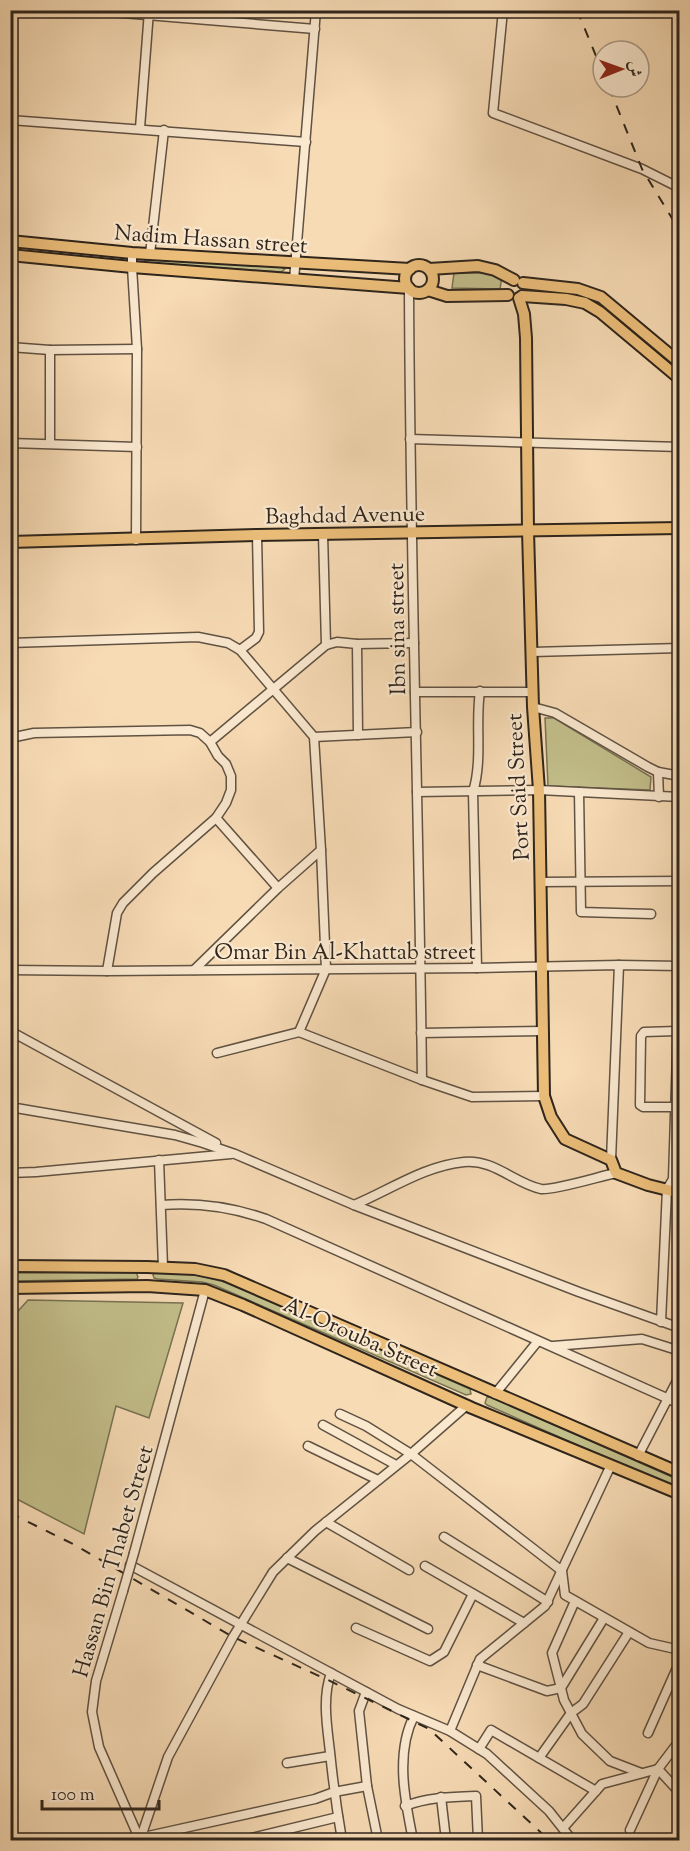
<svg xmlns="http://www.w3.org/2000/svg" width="690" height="1851" font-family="'Sorts Mill Goudy',Amiri,serif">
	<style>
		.green { fill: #c2be8a; stroke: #787253; stroke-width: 1.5 }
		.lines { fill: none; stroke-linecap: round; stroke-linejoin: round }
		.minor-casing { stroke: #605242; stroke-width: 11 }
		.major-casing { stroke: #2e251c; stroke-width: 14 }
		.minor { stroke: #fae8cf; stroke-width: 8 }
		.major { stroke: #ecbe7a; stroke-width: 10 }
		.rail { stroke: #2e251c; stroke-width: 2; stroke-dasharray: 10 10; stroke-linecap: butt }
		.minor-bridge-casing { stroke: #605242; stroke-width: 11; stroke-linecap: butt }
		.minor-bridge { stroke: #fae8cf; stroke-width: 8 }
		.labels { text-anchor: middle; stroke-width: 4.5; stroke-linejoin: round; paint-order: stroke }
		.street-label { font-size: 22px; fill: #2e251c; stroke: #fae8cf }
	</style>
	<rect width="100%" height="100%" fill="#f7dbb5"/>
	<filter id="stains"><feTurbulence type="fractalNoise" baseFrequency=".00333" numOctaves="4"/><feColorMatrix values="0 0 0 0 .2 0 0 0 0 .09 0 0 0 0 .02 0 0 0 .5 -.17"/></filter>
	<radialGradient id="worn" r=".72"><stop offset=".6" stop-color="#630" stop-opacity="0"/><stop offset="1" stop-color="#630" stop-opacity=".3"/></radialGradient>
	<!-- green -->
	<g class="green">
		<path d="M147 258 281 267 285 269 281 272 146 263 145 260Z"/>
		<path d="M454 273H490L502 276 500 289 452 288Z"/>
		<path d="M545 718H554L651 777 650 790 548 786Z"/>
		<path d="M136 1272 138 1277 137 1279 11 1281 10 1273Z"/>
		<path d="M156 1272 188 1273 229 1283 454 1382 470 1389 471 1394 466 1395 214 1285 202 1282 158 1279 154 1278 153 1275Z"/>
		<path d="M28 1300 183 1303 149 1418 116 1406 84 1534 11 1496V1319Z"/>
		<path d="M487 1397H491L679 1480V1490L487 1405 485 1403Z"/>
	</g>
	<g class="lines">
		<defs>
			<g id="minor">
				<path d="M86 10 315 29"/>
				<path d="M503 10 493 113 642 169 680 188"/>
				<path d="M10 120 306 142"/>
				<path d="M140 128 149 11"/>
				<path d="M132 253V267L137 349 136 540"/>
				<path d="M150 254 164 130"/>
				<path d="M294 280 316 10"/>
				<path d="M409 288C410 552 419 816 422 1080"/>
				<path d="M10 347 50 350 137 349"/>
				<path d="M50 350V443"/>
				<path d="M410 439 680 447"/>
				<path d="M10 443 137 447"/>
				<path d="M323 534 326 645"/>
				<path d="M10 643 198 637 228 643 240 650 314 737 321 850 326 969 299 1032 422 1080 472 1097 544 1096"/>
				<path d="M357 644 358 735"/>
				<path d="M240 650 256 638 259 632 257 535"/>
				<path d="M532 652 680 648"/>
				<path d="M415 692H533"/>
				<path d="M533 707 555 713 648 767 658 772 680 776"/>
				<path d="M314 737 417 732"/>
				<path d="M10 738 34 733 190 730 200 733 210 742 218 756 226 764 231 776V790L226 803 216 818 153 873 123 903 117 913 107 971"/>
				<path d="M210 742 326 645 337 642 357 644 414 643"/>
				<path d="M658 772 659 797"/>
				<path d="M417 792 539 790 680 797"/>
				<path d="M579 792 581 912 651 914"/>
				<path d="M216 818 278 888"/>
				<path d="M541 882 680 881"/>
				<path d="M477 968 473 792C483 759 475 724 480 691"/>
				<path d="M10 970 107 971 477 968 619 965 680 966"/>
				<path d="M194 970 278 888 321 850"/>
				<path d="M10 1031 216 1143"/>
				<path d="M421 1033 543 1031"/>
				<path d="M217 1053 299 1032"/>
				<path d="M10 1107 175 1135 203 1143 235 1154 354 1205 579 1292 680 1328"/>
				<path d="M674 1107H643L640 1105 641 1036 644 1032 677 1031"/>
				<path d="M159 1160 163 1267"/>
				<path d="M611 1160 619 965"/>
				<path d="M10 1173 36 1172 231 1154"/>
				<path d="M161 1205C198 1202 232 1207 266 1219L680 1404"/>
				<path d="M354 1205C390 1190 424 1166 464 1162 494 1159 514 1183 541 1189 552 1191 601 1176 616 1173"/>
				<path d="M661 1322 667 1189 673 1179 680 958"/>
				<path d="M553 1346 642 1339 680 1351"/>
				<path d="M495 1394 538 1341"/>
				<path d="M340 1414 366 1426 411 1454 562 1571 565 1595 649 1643 680 1650"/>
				<path d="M323 1425 396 1465"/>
				<path d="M308 1446 378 1480"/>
				<path d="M638 1456 680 1375"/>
				<path d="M326 1522 409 1570"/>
				<path d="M444 1537 548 1602"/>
				<path d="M134 1553 205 1290"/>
				<path d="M287 1558 428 1629"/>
				<path d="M130 1565 398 1709 450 1731 487 1754 549 1811 572 1840"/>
				<path d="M425 1566 524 1623"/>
				<path d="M123 1591 96 1681 92 1712 99 1747 139 1838"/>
				<path d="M575 1601 552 1653 564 1700 582 1734 610 1761 641 1773"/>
				<path d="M356 1628 430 1661 444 1652 473 1594"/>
				<path d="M477 1665 547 1691 561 1688 604 1618"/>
				<path d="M331 1673C322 1698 327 1726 330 1752 333 1782 337 1811 342 1840"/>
				<path d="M366 1692 359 1711 367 1786 378 1840"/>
				<path d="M450 1731 480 1659 545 1606 611 1465"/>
				<path d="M648 1733 680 1661"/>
				<path d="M479 1749 491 1730 596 1791"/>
				<path d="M539 1758 571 1713 583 1704 629 1632"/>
				<path d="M287 1763 330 1756"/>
				<path d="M441 1797 446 1840"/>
				<path d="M405 1806C429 1797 451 1797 476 1796L478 1840"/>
				<path d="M563 1828 602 1784 658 1769 680 1740"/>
				<path d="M630 1830 658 1769 680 1793"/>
				<path d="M139 1838 315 1799 334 1792 367 1786"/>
				<path d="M140 1840 168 1757 233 1637 273 1572 315 1531 411 1454 467 1405"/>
				<path d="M243 1840 338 1817"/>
				<path d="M413 1840C405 1801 395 1753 414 1716"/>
			</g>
			<g id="major">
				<path d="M10 241 132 253 410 269"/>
				<path d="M10 255 132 267 409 288"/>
				<circle cx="419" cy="279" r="14"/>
				<path d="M429 269 478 266 495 270 514 280"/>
				<path d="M523 283 578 289 601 297 680 363"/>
				<path d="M428 290 447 296 508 295"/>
				<path d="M522 296 566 299 585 303 600 312 680 379"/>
				<path d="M519 298 524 314 526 338 528 531 533 707 539 790 544 1096 551 1117 565 1139 611 1160 616 1173 648 1185 680 1193"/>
				<path d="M10 542 257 535 680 528"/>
				<path d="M10 1266 147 1267 195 1269 224 1275 680 1473"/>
				<path d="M10 1288 147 1286 205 1290 243 1305 472 1408 680 1494"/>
			</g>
		</defs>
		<!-- minor casing -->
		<use href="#minor" class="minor-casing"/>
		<!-- major casing -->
		<use href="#major" class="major-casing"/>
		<!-- minor -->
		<use href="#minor" class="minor"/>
		<!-- major -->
		<use href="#major" class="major"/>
		<!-- rail -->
		<g class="rail">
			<path d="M577 10 603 73"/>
			<path d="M609 87 642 169 673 220 680 225"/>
			<path d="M10 1513 75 1545 233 1637 328 1680 429 1729 549 1840"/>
		</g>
		<defs>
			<path id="minor-bridge" d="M123 1591 134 1553"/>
		</defs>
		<!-- minor-bridge casing -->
		<use href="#minor-bridge" class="minor-bridge-casing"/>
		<!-- minor-bridge -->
		<use href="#minor-bridge" class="minor-bridge"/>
	</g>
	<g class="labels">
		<!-- street labels -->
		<g class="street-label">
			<text transform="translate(211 238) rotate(4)" y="8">Nadim Hassan street</text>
			<text transform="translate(345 514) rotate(-1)" y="8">Baghdad Avenue</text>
			<text transform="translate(396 629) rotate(-91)" y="8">Ibn sina street</text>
			<text transform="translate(517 787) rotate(-93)" y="8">Port Said Street</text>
			<text x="345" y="959">Omar Bin Al-Khattab street</text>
			<text transform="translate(361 1336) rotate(24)" y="8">Al-Orouba Street</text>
			<text transform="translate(112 1561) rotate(-74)" y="8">Hassan Bin Thabet Street</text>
		</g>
	</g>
	<!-- margin -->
	<rect width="690" height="1851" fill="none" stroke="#f7dbb5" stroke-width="36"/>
	<rect x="12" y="12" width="666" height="1827" fill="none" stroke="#2e251c" stroke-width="3"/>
	<rect x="18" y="18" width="654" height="1815" fill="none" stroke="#2e251c" stroke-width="1.5"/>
	<!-- north arrow -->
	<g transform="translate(621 69) rotate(89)"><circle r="28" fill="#fae8cf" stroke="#a89a87" stroke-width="1.5"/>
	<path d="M0-4.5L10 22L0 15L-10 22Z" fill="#8f2418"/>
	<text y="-9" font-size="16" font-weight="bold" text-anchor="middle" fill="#2e251c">ش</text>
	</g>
	<!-- scale -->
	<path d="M42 1800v9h117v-9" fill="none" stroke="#2e251c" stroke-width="3"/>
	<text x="51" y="1800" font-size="18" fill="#2e251c" stroke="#fae8cf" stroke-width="4.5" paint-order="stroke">100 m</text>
	<rect width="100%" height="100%" filter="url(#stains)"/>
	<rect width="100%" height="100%" fill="url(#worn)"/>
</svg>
